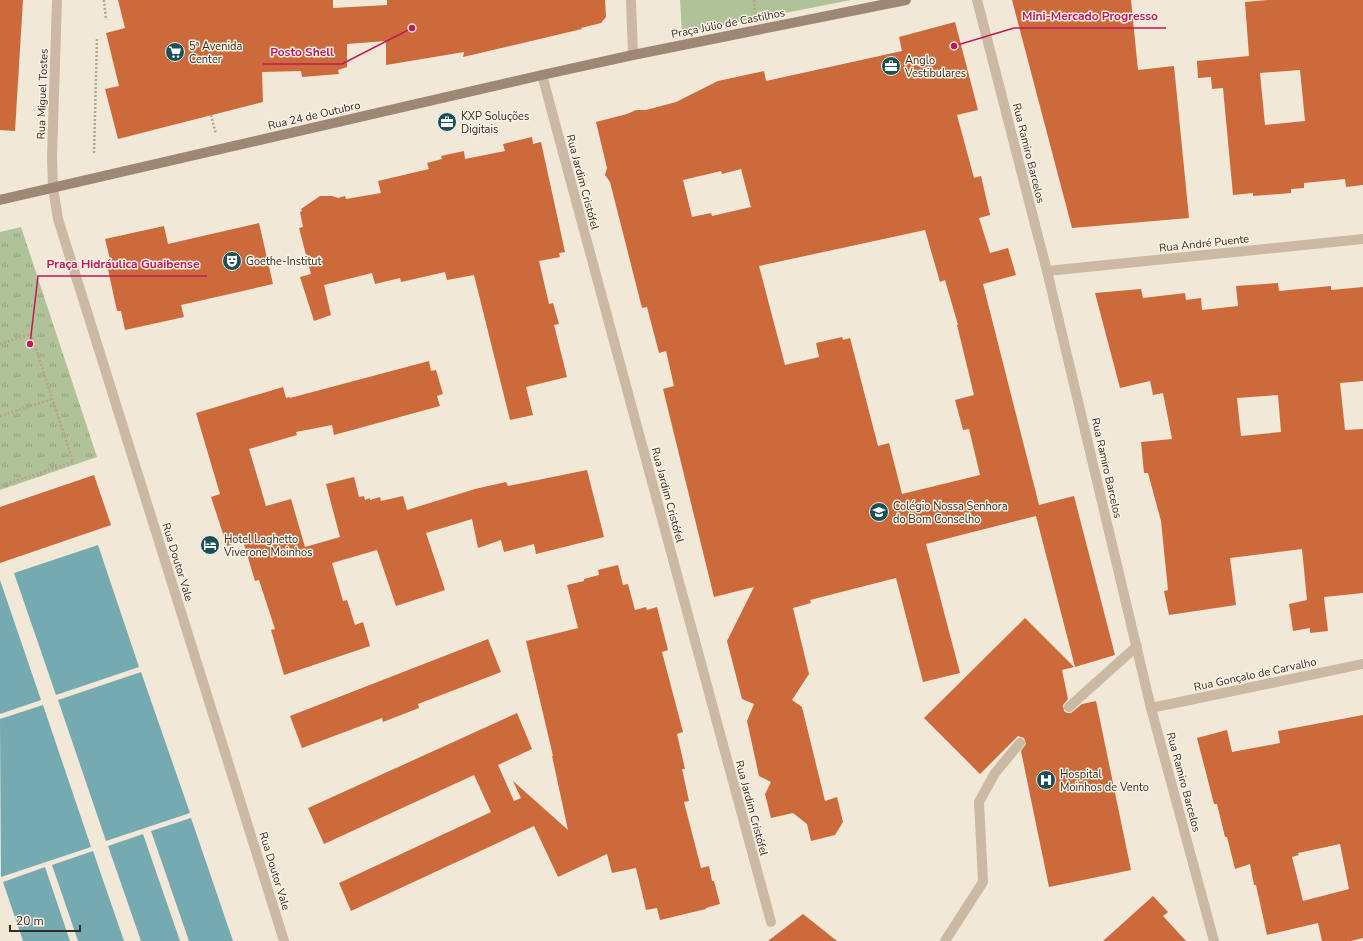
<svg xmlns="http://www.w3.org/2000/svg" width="1363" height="941" font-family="'Nunito Sans',sans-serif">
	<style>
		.grass { fill: url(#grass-tufts) }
		.park { fill: #b0c297 }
		.water { fill: #76aab1 }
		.building { fill: #cc6a3c; fill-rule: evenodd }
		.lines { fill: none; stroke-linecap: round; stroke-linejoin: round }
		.path { stroke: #b7a38e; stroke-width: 2.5; stroke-dasharray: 2 2; stroke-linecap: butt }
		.service { stroke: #cbb9a3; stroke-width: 10 }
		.minor { stroke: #cbb9a3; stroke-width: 10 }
		.tertiary { stroke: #cbb9a3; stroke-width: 10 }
		.secondary { stroke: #9e8775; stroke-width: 10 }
		.labels { text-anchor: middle; stroke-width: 3; stroke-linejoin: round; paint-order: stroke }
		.street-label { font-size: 11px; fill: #362c26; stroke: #faf2e4 }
		.poi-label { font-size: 11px; fill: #362c26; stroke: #faf2e4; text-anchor: start }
		.leader { fill: none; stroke: #c2185b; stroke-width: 1.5 }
		.callout-dot { fill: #c2185b; stroke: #faf2e4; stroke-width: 1.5 }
		.callout-label { font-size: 12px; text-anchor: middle; font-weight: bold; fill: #c2185b; stroke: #faf2e4; stroke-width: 3; stroke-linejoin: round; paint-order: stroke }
	</style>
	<defs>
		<pattern id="grass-tufts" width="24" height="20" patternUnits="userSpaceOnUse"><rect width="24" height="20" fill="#b0c297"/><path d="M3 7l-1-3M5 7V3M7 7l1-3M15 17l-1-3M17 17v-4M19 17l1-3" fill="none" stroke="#909e7b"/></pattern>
	</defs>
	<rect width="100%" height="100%" fill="#f2e8d8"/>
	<!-- grass -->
	<path class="grass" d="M21 227 97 457 0 490V232Z"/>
	<!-- park -->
	<path class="park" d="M680 0H851L682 33Z"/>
	<!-- water -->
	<g class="water">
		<path d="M98 545 139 667 56 695 14 573Z"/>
		<path d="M0 580 41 700 0 714Z"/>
		<path d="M141 672 190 813 106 841 58 700Z"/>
		<path d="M43 705 91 847 1 877 0 719Z"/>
		<path d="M191 818 233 941H189L151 831Z"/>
		<path d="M143 834 180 941H141L108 846Z"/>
		<path d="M93 851 124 941H78L52 865Z"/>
		<path d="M45 867 70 941H23L3 882Z"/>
	</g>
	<!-- building -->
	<g class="building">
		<path d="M0 0H23L15 131 0 130Z"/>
		<path d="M118 0H333V8L387 5V0H605L606 17 601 23 581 28 582 29 463 57 464 52 386 65V41L347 44V67L338 70 339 74 302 77 301 71 262 72 263 102 118 139 105 89 119 86 106 33 125 28Z"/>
		<path d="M1012 0H1131L1138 70 1174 66 1189 218 1072 228Z"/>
		<path d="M1268 0H1363V185L1346 187 1345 179 1304 183V188L1291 189V193L1253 196V193L1233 195 1223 88 1212 89 1211 77 1198 78 1197 61 1249 56 1245 2ZM1300 70 1305 121 1265 125 1260 73Z"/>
		<path d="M955 22 978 110 957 115 974 178 981 176 990 215 979 218 990 253 1008 248 1016 275 983 284 1039 505 1074 496 1115 655 1075 667 1036 516 926 544 960 673 923 682 896 578 810 600 811 603 793 608 809 674 792 700 802 707 825 801 837 797 843 822 835 835 811 841 807 824 793 813 771 818 765 794 771 782 759 776 747 721 754 704 742 699 727 641 754 587 714 597 663 389 674 386 666 351 659 353 647 307 642 308 610 182 605 175 607 168 596 122 627 114 636 110H646L676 102 718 81 764 71 766 81 902 51 899 37ZM741 169 751 207 712 216 711 213 692 217 683 180 721 171 722 174ZM925 230 940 282 945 280 958 325H957L974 395 955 400 963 430 969 429 980 475 902 494 889 443 878 446 850 338 843 340 842 337 816 343 819 357 785 365 759 266Z"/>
		<path d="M532 137 533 144 541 142 565 252 559 253 560 257 539 261 549 304 553 303 559 324 554 325 567 377 526 387 533 415 510 420 474 275 447 280 445 272 401 282 400 278 375 284 372 273 324 285 331 315 314 321 300 277 311 274 299 228 303 227 300 212 302 211 301 209 320 196H332L338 198 345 196 346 199 381 193 378 181 429 169 427 163 442 159 441 156 464 151 465 159 505 151 503 144Z"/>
		<path d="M259 223 273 284 181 305 184 317 125 330 121 311H117L106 260 110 259 105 239 164 226 168 244Z"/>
		<path d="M1278 283 1279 291 1331 286V290L1363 287V381L1340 383 1345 430 1363 429V593L1324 597 1328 631 1310 633V628L1293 631 1289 604 1307 600 1302 549 1230 558 1236 605 1169 615 1164 591 1168 590 1161 521 1148 473H1144L1141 442 1172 439 1163 393 1153 395 1150 381 1120 388 1095 293 1141 289 1143 298 1185 293 1186 300 1201 298 1202 310 1238 306 1236 286ZM1278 395 1281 432 1241 436 1237 398Z"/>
		<path d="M429 361 431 371 436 370 443 394 437 396 440 406 334 435 332 425 296 432 297 435 249 449 266 506 291 499 305 547 340 537 326 484 354 477 359 497 364 496 365 500 370 498V500L380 497 381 501 403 496 407 510 475 489 506 482 508 486 587 470 604 537 536 554 534 544 504 552 501 540 478 548 472 519 426 533 445 590 396 606 377 550 332 563 343 601 347 600 355 625 363 622 370 646 284 675 271 630 275 629 259 580 255 581 243 541 227 546 211 497 220 494 196 413 283 387 286 398 290 397V398Z"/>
		<path d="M94 475 111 525 0 563V507Z"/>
		<path d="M618 565 623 585 628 584 635 610 646 607 647 610 657 607 668 650 662 652 683 732 677 734 685 769H682L689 801 684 802 701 868 709 866 712 881H714L720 904 706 908V909L660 920 657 908 646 910 636 868 612 873 607 854 558 877 534 826 351 911 339 883 491 812 474 775 324 844 308 808 517 713 532 749 498 765 514 801 521 798 513 781 568 830 552 756H553L526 641 578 628 567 585 584 581V579L599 575 598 570Z"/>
		<path d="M1025 618 1074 667 1062 670 1068 699 1063 705 1064 711 1067 713H1071L1082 704 1096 701 1131 870 1049 887 1021 751 1026 744 1024 738 1018 736 980 774 924 718Z"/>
		<path d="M488 639 501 672 418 704 419 708 383 722 382 718 302 748 290 716Z"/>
		<path d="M1363 715V938L1351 941H1322L1318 923 1267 935 1256 885H1254L1250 864 1235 869 1227 837H1225L1217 804H1214L1197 738 1227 730 1232 752 1280 743 1278 731ZM1340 844 1349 889 1303 901 1292 857 1299 855 1298 853Z"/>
		<path d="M1153 896 1168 912 1163 916 1186 941H1103Z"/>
		<path d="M803 914 837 941H768Z"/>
	</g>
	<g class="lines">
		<!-- path -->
		<g class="path">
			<path d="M104 0 106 20"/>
			<path d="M754 0 755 14"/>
			<path d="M211 115 216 134"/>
			<path d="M94 153 97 39"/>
			<path d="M0 344 31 334 73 462 0 486"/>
			<path d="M0 416 52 399"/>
		</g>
		<!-- service -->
		<g class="service">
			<path d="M1069 707 1137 646"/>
			<path d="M945 941 983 882 979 802 995 773 1020 743"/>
		</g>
		<!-- minor -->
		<g class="minor">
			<path d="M631 0 633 55"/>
			<path d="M542 75 771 922"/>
			<path d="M1047 271 1363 239"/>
			<path d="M1151 708 1363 664"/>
		</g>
		<!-- tertiary -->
		<g class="tertiary">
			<path d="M57 0 52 157 53 188 58 219 284 941"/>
			<path d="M977 0 1047 271 1151 708 1214 941"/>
		</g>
		<!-- secondary -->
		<path class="secondary" d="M0 200 542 75 633 55 906 0"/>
	</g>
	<!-- icons -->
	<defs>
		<symbol id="supermarket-disc" viewBox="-11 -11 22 22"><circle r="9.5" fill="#195059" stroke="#faf2e4"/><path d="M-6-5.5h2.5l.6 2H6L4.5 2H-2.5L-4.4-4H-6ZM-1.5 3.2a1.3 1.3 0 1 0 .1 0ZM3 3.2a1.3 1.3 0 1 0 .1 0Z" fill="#fff"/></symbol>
		<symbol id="office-disc" viewBox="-11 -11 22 22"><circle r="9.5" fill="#195059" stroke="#faf2e4"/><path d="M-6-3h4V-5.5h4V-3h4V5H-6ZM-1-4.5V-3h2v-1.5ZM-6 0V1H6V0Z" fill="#fff"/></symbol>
		<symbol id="theatre-disc" viewBox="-11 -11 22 22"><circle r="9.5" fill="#195059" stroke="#faf2e4"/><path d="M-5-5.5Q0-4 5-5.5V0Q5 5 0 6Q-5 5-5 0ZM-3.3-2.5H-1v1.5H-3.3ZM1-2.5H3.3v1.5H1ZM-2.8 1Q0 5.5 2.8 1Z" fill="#fff"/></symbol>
		<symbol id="school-disc" viewBox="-11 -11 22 22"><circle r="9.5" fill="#195059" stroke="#faf2e4"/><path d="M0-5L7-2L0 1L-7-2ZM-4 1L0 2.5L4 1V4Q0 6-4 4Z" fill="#fff"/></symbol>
		<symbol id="hotel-disc" viewBox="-11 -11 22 22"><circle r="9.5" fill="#195059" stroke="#faf2e4"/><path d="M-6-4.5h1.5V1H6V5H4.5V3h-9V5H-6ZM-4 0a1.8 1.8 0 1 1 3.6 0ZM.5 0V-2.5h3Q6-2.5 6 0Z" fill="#fff"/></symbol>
		<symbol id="hospital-disc" viewBox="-11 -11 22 22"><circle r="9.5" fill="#195059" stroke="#faf2e4"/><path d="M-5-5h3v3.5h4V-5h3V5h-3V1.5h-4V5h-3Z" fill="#fff"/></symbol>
	</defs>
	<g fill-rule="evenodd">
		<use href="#supermarket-disc" x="164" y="41" width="22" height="22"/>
		<use href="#office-disc" x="880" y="55" width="22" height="22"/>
		<use href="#office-disc" x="436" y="111" width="22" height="22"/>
		<use href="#theatre-disc" x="221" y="250" width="22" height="22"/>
		<use href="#school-disc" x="868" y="501" width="22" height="22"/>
		<use href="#hotel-disc" x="199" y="534" width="22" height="22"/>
		<use href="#hospital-disc" x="1035" y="769" width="22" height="22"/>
	</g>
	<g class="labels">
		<!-- street labels -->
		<g class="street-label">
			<text transform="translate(728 23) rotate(-11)" y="4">Praça Júlio de Castilhos</text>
			<text transform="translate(42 94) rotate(-88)" y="4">Rua Miguel Tostes</text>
			<text transform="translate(314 115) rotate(-13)" y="4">Rua 24 de Outubro</text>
			<text transform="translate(1029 153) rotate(76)" y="4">Rua Ramiro Barcelos</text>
			<text transform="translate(583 182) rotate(75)" y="4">Rua Jardim Cristófel</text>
			<text transform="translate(1204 243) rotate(-6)" y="4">Rua André Puente</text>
			<text transform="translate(1107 468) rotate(77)" y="4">Rua Ramiro Barcelos</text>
			<text transform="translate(668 495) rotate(75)" y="4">Rua Jardim Cristófel</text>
			<text transform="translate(178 562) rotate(73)" y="4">Rua Doutor Vale</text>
			<text transform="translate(1255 674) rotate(-12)" y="4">Rua Gonçalo de Carvalho</text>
			<text transform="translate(1184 782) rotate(75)" y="4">Rua Ramiro Barcelos</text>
			<text transform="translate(752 808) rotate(75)" y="4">Rua Jardim Cristófel</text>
			<text transform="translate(275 871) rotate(73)" y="4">Rua Doutor Vale</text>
		</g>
		<!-- poi labels -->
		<g class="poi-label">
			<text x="189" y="50">5ª Avenida<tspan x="189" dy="13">Center</tspan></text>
			<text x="905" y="64">Anglo<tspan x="905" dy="13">Vestibulares</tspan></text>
			<text x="461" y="120">KXP Soluções<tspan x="461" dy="13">Digitais</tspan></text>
			<text x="246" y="265">Goethe-Institut</text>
			<text x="893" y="510">Colégio Nossa Senhora<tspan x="893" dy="13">do Bom Conselho</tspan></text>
			<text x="224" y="543">Hotel Laghetto<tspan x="224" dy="13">Viverone Moinhos</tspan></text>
			<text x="1060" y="778">Hospital<tspan x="1060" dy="13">Moinhos de Vento</tspan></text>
		</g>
	</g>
	<!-- callouts -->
	<path class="leader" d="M954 46L1014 28H1166M412 28L342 64H263M30 344L38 276H207"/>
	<g class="callout-dot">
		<circle cx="954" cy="46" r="4"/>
		<circle cx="412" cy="28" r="4"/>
		<circle cx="30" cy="344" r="4"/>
	</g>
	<g class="callout-label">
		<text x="1090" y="20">Mini-Mercado Progresso</text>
		<text x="302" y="56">Posto Shell</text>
		<text x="123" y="268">Praça Hidráulica Guaibense</text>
	</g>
	<!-- scale -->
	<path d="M10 925v6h70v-6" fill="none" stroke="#362c26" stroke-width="2"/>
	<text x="16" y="925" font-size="12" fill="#362c26" stroke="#faf2e4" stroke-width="3" paint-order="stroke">20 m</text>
</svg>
